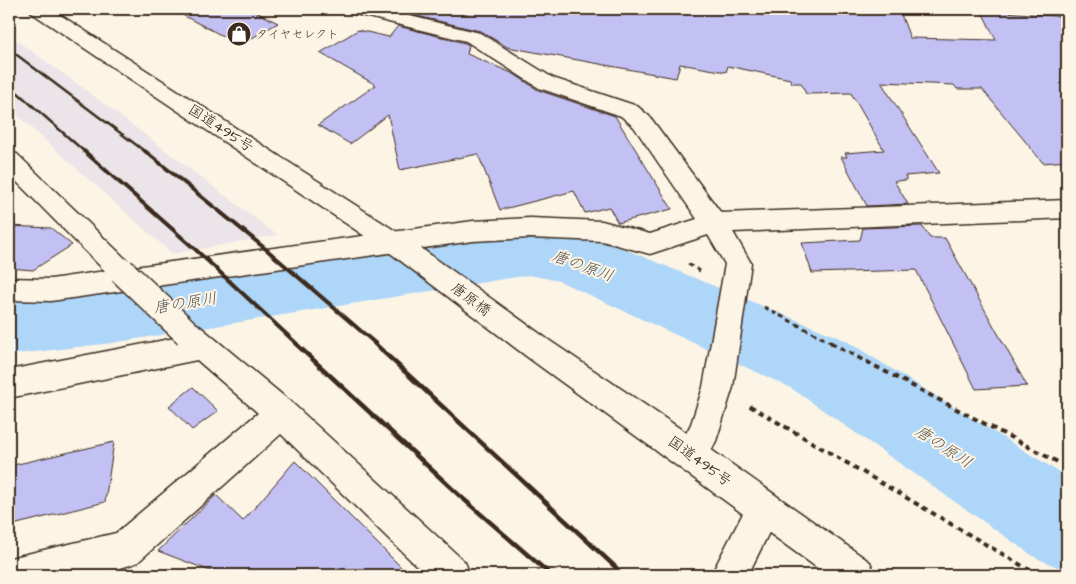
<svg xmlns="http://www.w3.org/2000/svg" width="1076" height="584" font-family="'Architects Daughter','Klee One',sans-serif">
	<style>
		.built { fill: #ebe5e9 }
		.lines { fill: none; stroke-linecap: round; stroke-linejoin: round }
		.river { fill: #aed6f8; fill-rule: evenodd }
		.building { fill: #c3c0f3; stroke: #3b2a1e }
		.street-casing { stroke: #3b2a1e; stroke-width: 3 }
		.highway-casing { stroke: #3b2a1e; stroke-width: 3 }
		.path-far1 { stroke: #3b2a1e; stroke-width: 3; stroke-dasharray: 5 4; stroke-linecap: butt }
		.path { stroke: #3b2a1e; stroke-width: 4; stroke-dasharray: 5.5 4.5; stroke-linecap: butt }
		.street { fill: #fcf5e5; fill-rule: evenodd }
		.highway { fill: #fcf5e5; fill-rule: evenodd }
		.rail-far2 { stroke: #3b2a1e; stroke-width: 2.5 }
		.rail-far1 { stroke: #3b2a1e; stroke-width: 4 }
		.rail { stroke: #3b2a1e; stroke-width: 4.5 }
		.street-bridge-casing { stroke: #3b2a1e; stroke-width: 29; stroke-linecap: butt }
		.street-bridge { stroke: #fcf5e5; stroke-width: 26 }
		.labels { text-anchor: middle; stroke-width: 4; stroke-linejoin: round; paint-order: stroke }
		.far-poi-label { font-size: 12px; fill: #3b2a1e; stroke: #fcf5e5; text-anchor: start }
		.street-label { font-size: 15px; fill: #3b2a1e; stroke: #fcf5e5 }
		.water-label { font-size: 16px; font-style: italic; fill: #585554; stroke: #fcf5e5 }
	</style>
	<rect width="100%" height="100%" fill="#fcf5e5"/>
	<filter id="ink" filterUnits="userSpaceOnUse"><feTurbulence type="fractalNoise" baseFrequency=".02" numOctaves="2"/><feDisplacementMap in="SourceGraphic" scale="10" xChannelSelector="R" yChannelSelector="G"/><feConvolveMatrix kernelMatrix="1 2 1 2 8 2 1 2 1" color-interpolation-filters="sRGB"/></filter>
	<g filter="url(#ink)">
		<!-- built -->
		<path class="built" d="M9 35 82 87 277 235 172 254 9 108Z"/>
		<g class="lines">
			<!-- river -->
			<path class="river" d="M529 223 565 228 622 248 845 340 1067 477V571L1036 558 791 388 559 281 529 275 112 343 9 355V293L112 283Z"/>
		</g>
		<!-- building -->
		<g class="building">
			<path d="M171 9H250L278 23 240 45Z"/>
			<path d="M413 9H899L910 38 996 40 981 10 1067 17V161L1043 163 982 89H957L954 85 881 82 939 173 905 176 907 180 894 181 908 204 867 206 841 157H847L845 153 884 150 851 93 806 94 801 83H792L790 79 728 66 726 72 680 64 676 78 507 47 480 31 409 14Z"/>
			<path d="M398 26 465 43 469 45 467 54 514 74 538 90 615 116 672 209 618 223 609 207 585 213 574 191 500 210 478 154 400 170 388 115 350 144 318 125 376 85 320 53 358 30 389 37Z"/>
			<path d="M9 226 51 228 72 245 33 270 9 268Z"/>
			<path d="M922 226 930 238H945L1027 386 976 389 916 270 812 273 802 243 860 240 863 228Z"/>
			<path d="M193 387 218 411 192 430 169 406Z"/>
			<path d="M114 442 105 502 9 526V466Z"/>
			<path d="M295 461 409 575H221L158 551 216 495 243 521Z"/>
		</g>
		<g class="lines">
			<defs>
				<g id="street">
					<path d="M350 9H381L480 33 553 78 637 106 650 117 721 213 1067 200V218L733 232 751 263 733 387 716 441 703 466 691 471 679 466 675 455 691 424 703 387 725 264 708 235 650 254 602 241 530 238 473 241 51 301 9 300V278L51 279 105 271 9 174V152L17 154 134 267 473 221 530 218 602 221 650 234 697 219 634 127 621 116 539 88 466 41 352 13Z"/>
					<path d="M187 321 197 324 292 403 465 562 470 575H426L281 434 138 562C95 579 53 575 9 575V559L14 557 116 533 258 413 197 360 9 398V370L175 338 173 333 177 324Z"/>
					<path d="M764 491 776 496 781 508 748 575H711L752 496Z"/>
				</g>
				<path id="highway" d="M30 9H51L411 241 550 341 703 444 870 562 875 575H827L530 359 393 255 32 13Z"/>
			</defs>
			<!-- street casing -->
			<use href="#street" class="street-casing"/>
			<!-- highway casing -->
			<use href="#highway" class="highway-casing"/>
			<!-- path-far1 -->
			<g class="path-far1">
				<path d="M688 264 702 272"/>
				<path d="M764 307 834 344"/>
			</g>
			<!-- path -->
			<g class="path">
				<path d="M831 343 1067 467"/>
				<path d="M750 406 1038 575"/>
			</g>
			<!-- street -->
			<use href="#street" class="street"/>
			<!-- highway -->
			<use href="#highway" class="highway"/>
			<!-- rail-far2 -->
			<g class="rail-far2">
				<path d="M9 49 147 153"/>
				<path d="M9 85 86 153"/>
			</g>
			<!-- rail-far1 -->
			<g class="rail-far1">
				<path d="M84 151 196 250 297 344"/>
				<path d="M145 151 267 250 376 344"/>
			</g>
			<!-- rail -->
			<g class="rail">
				<path d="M295 343 460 496 551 575"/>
				<path d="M374 343 624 575"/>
			</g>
			<defs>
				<path id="street-bridge" d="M122 271 187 333"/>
			</defs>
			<!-- street-bridge casing -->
			<use href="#street-bridge" class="street-bridge-casing"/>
			<!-- street-bridge -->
			<use href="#street-bridge" class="street-bridge"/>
		</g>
	</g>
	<!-- icons -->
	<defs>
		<symbol id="shop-disc" viewBox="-11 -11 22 22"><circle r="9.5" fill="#3b2a1e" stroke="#fcf5e5"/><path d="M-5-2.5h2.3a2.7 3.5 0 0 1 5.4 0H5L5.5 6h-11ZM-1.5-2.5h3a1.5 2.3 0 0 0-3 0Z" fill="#fff"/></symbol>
	</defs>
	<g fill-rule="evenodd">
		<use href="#shop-disc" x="225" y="20" width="28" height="28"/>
	</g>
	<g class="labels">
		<!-- far-poi labels -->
		<g class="far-poi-label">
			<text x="256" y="38">タイヤセレクト</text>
		</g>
		<!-- street labels -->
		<g class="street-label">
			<text transform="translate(221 128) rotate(33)" y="5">国道495号</text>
			<text transform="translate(471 299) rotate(37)" y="5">唐原橋</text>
			<text transform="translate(700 461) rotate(36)" y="5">国道495号</text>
		</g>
		<!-- water labels -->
		<g class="water-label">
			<text transform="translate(583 265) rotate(20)" y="6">唐の原川</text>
			<text transform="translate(185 302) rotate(-9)" y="6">唐の原川</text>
			<text transform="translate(944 446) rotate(33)" y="6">唐の原川</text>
		</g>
	</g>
	<!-- margin -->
	<rect width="1076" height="584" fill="none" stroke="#fcf5e5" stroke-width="30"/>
	<rect x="15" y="15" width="1046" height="554" fill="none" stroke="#3b2a1e" stroke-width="2" filter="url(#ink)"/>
</svg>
